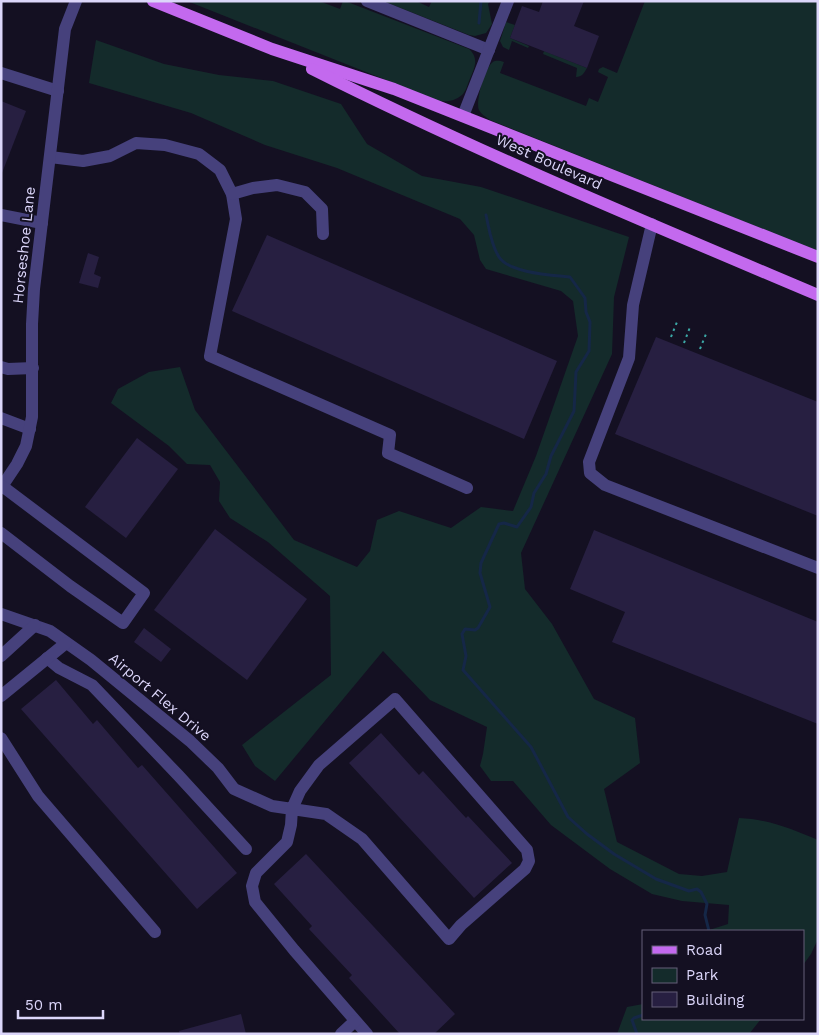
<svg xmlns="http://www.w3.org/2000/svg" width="819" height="1035" font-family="'Work Sans',sans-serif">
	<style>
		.green { fill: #142b2b }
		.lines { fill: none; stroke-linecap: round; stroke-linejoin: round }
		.stream { stroke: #152747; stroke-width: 3 }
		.building { fill: #271f41 }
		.path { stroke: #3ca9a7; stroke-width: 2; stroke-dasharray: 2.5 4; stroke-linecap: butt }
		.minor { stroke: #46417c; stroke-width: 12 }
		.major { stroke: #c369ee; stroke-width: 12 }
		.labels { text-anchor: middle; stroke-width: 4; stroke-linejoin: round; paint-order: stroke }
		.street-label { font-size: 15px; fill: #dcd6fa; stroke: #141022 }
	</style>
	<rect width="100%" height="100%" fill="#141022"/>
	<!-- green -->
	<g class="green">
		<path d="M187 1H319L340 9 343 1H345L469 49C480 59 474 69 469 81 467 86 466 91 462 95 455 101 447 102 439 101Z"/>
		<path d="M383 1H416L429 7 432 1H490L488 4 492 24 486 33 475 36 469 35Z"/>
		<path d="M645 1H818V251L490 120C486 117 481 114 479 110 475 102 485 67 493 62 496 60 500 61 504 62L500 73 586 106 589 98 598 102 608 77 598 72 599 69 603 67 617 73Z"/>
		<path d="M506 22 515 25 510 38 529 46 528 48 512 41 509 50 503 47 500 41Z"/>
		<path d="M96 40 164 64 219 75 273 81 341 104 367 144 422 176 481 187 629 237 614 297 612 354 521 553 525 589 552 624 594 699 635 718 640 763 604 789 617 842 679 874 702 876 727 872 739 818C767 819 792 829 818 840V939L811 954 803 965V931H706L728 924 729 905 682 901 652 894 610 869 551 825 513 781H491L480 766 483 754 487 727 430 700 383 651 275 781 255 766 242 745 331 675 330 596 268 542 230 518 219 501 220 482 210 465 187 464 169 446 111 403 118 389 149 372 180 367 195 410 294 540 357 567 370 551 377 520 399 511 451 528 481 507 513 511 536 456 578 336 573 301 561 291 486 269 480 260 474 235 460 219 337 168 265 145 191 113 89 83Z"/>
		<path d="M544 51 587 68C584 73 582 77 576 77L577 68 543 54Z"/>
		<path d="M643 1004V1019H761L749 1034H617L627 1007Z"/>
	</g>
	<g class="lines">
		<!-- stream -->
		<g class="stream">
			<path d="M479 23 481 1"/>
			<path d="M486 215C489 228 491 245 499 257 509 273 552 275 570 277L585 298 586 312 590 322 589 351 576 372 574 411 551 456 546 474 534 493 531 507 517 527 504 523 499 524 481 563 480 573 490 607 478 628 475 630 465 629 462 634 466 656 463 670 531 747 568 817 587 834 614 854 656 879 689 891 697 889 701 892 707 904 705 915 709 931"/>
			<path d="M637 1034 632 1020 634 1018 643 1015"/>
		</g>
	</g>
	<!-- building -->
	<g class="building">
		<path d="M543 1H584L574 26 599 36 587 68 510 38 522 6 539 12Z"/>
		<path d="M1 101 26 111 2 173H1Z"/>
		<path d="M267 235 557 361 524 439 232 311Z"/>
		<path d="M88 253 99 257 94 274 101 277 98 288 79 283Z"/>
		<path d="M656 337 818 402V516L615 434Z"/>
		<path d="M137 438 178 469 126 538 85 507Z"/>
		<path d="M215 529 307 599 247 680 154 610Z"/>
		<path d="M594 530 818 622V724L612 642 625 612 570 589Z"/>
		<path d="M144 628 171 649 161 662 134 642Z"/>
		<path d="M56 680 93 724 97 720 138 768 142 765 237 873 197 909 21 709Z"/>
		<path d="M381 733 419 775 423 771 466 818 468 816 512 863 474 898 349 763Z"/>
		<path d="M306 854 455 1014 434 1034H400L349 978 352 975 309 929 312 926 274 884Z"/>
		<path d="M241 1014 246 1034H180L179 1031Z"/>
	</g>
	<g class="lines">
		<!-- path -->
		<g class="path">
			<path d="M671 337 677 322"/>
			<path d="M684 343 690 327"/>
			<path d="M700 349 706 334"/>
		</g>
		<!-- minor -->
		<g class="minor">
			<path d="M367 1 489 50"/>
			<path d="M1 73 58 91"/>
			<path d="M463 116 508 1"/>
			<path d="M50 157 83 161 110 156 136 143 165 145 199 154 220 170 232 194 236 219 210 356 390 435 388 453 467 488"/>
			<path d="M232 194 253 188 277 185 305 192 322 209 323 234"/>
			<path d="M1 215 42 223"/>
			<path d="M652 224 633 305 629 358 589 462 590 473 605 485 818 568"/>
			<path d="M1 367 8 369 33 368"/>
			<path d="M1 418 30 429"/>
			<path d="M1 488 17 464 26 446 32 417V324L34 289 65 29 76 1"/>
			<path d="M1 533 70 586 123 623 144 593 2 486"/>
			<path d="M1 614 50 631 91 660 190 741 218 768 234 789 272 806 326 814 362 839 449 939 461 925 525 869 529 861 527 850 395 699 319 765 300 791 292 809 291 825 287 842 256 873 252 886 255 902 294 950 367 1034"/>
			<path d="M1 656 35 625"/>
			<path d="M47 658 59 668 92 685 178 775 246 849"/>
			<path d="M1 696 66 643"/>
			<path d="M1 738 38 796 155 932"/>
			<path d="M341 1034 355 1021"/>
		</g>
		<!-- major -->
		<g class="major">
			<path d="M153 1 272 49 394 89 818 257"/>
			<path d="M312 69C477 152 648 223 818 295"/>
		</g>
	</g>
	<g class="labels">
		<!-- street labels -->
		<g class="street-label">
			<text transform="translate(549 162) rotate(24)" y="5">West Boulevard</text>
			<text transform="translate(24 245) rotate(-84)" y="5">Horseshoe Lane</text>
			<text transform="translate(160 697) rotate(40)" y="5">Airport Flex Drive</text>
		</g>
	</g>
	<!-- border -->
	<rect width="819" height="1035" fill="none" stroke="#dcd6fa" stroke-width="5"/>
	<!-- legend -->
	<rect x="642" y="930" width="162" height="90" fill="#141022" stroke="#645f78"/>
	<rect x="652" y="946" width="25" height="8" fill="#c369ee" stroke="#645f78"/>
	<text x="686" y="955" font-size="15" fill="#dcd6fa">Road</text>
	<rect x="652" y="968" width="25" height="15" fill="#142b2b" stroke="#645f78"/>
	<text x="686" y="980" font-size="15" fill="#dcd6fa">Park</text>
	<rect x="652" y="992" width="25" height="15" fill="#271f41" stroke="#645f78"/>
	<text x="686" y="1005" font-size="15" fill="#dcd6fa">Building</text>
	<!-- scale -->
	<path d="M18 1010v8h85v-8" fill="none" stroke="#dcd6fa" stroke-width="2.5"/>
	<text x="25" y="1010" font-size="15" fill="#dcd6fa" stroke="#141022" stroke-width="4" paint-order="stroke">50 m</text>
</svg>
